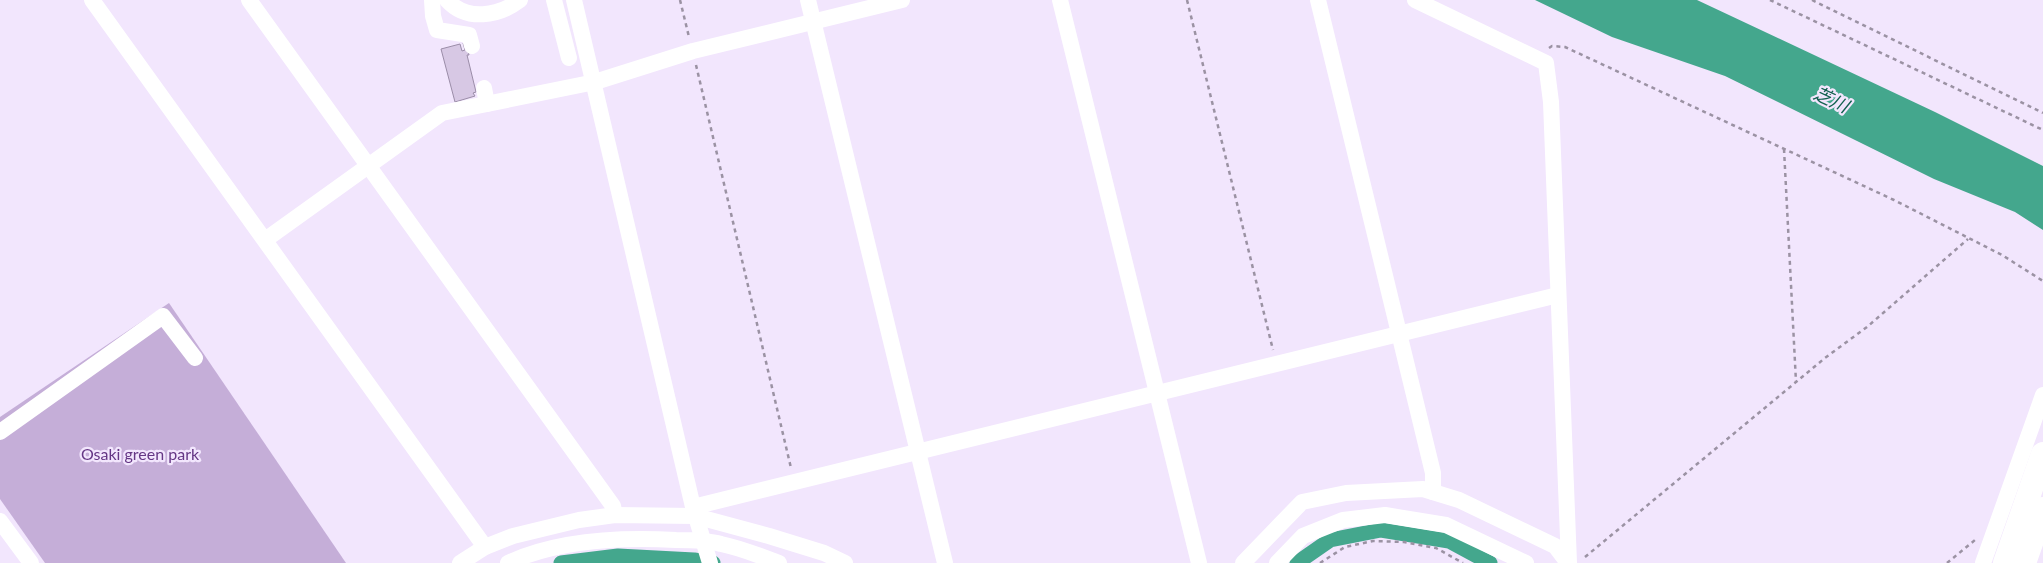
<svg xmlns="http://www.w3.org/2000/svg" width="2043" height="563" font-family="Lato,'Noto Sans JP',sans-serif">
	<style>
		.green { fill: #c5aed8 }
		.water { fill: #44a78d }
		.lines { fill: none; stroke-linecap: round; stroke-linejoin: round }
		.canal { stroke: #44a78d; stroke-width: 15 }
		.building { fill: #d7c8e4; stroke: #9b8da8 }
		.path { stroke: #9b92a3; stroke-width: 2.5; stroke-dasharray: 4 4; stroke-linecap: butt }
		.minor { stroke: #fff; stroke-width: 16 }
		.highway { stroke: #fff; stroke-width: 24 }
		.labels { text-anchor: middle; stroke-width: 4.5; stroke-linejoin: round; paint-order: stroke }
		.park-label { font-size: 16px; fill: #653785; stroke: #f2e6fd }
		.water-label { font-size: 18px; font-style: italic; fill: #12614f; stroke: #f2e6fd }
	</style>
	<rect width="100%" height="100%" fill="#f2e6fd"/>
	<!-- green -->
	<path class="green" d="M169 303 346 563H45L0 499V417Z"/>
	<!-- water -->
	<path class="water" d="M1535 0H1697L1935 112 2043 166V230L2015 212 1934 179 1725 76 1612 37Z"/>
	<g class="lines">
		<!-- canal -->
		<g class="canal">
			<path d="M561 563 618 556 694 560 713 563"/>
			<path d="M1297 563 1330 540 1381 530 1449 541 1490 563"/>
		</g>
	</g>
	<!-- building -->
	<path class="building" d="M466 42 469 55H467L476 92 473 93 475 96 455 102 441 49 460 44 462 51 465 50 463 43Z"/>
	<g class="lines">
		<!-- path -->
		<g class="path">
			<path d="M680 0 689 37"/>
			<path d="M1187 0 1273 350"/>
			<path d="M1770 0 2043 130"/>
			<path d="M1812 0 2043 113"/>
			<path d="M1549 48 1552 46 1565 47 1894 200 2002 255 2043 281"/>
			<path d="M696 65 791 468"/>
			<path d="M1784 149 1796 382"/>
			<path d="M1585 557 1825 358 1867 327 1968 239"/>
			<path d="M1320 563 1345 547 1373 541 1404 542 1436 548 1463 563"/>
			<path d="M1947 563 1975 540"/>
		</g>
		<!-- minor -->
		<g class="minor">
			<path d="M92 0 485 547 513 536 579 520 615 515 695 516 769 536 824 553 845 563"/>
			<path d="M249 0 613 506 615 515"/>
			<path d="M432 0 433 16 437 30 469 35 472 46"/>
			<path d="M447 0C467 22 499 16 520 0"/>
			<path d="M554 0 569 58"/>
			<path d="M574 0 693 507 710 563"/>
			<path d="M808 0 945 563"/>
			<path d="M1060 0 1199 563"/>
			<path d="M1318 0 1433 473V492"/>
			<path d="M1415 0 1546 63 1551 102 1569 563"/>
			<path d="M484 88 487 104"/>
			<path d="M265 240 442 113 595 82 693 51 902 0"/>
			<path d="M0 432 163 316 195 358"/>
			<path d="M693 507 1558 295"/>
			<path d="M0 521 31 563"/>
			<path d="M460 563 485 547"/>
			<path d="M508 563C557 540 622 537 676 540 691 540 707 540 721 544 741 548 760 556 779 563"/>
			<path d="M1243 563 1302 502 1346 493 1423 489 1459 500 1555 546 1568 563"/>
			<path d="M1277 563 1303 536 1343 520 1385 515 1446 525 1526 563"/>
			<path d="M1983 563 2043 395"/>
		</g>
		<!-- highway -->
		<g class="highway">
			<path d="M2005 563 2043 454"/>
			<path d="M2024 563 2043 509"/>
		</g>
	</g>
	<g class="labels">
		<!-- park labels -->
		<g class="park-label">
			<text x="140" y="460">Osaki green park</text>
		</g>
		<!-- water labels -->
		<g class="water-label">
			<text transform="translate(1831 100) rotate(25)" y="6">芝川</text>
		</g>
	</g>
</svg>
